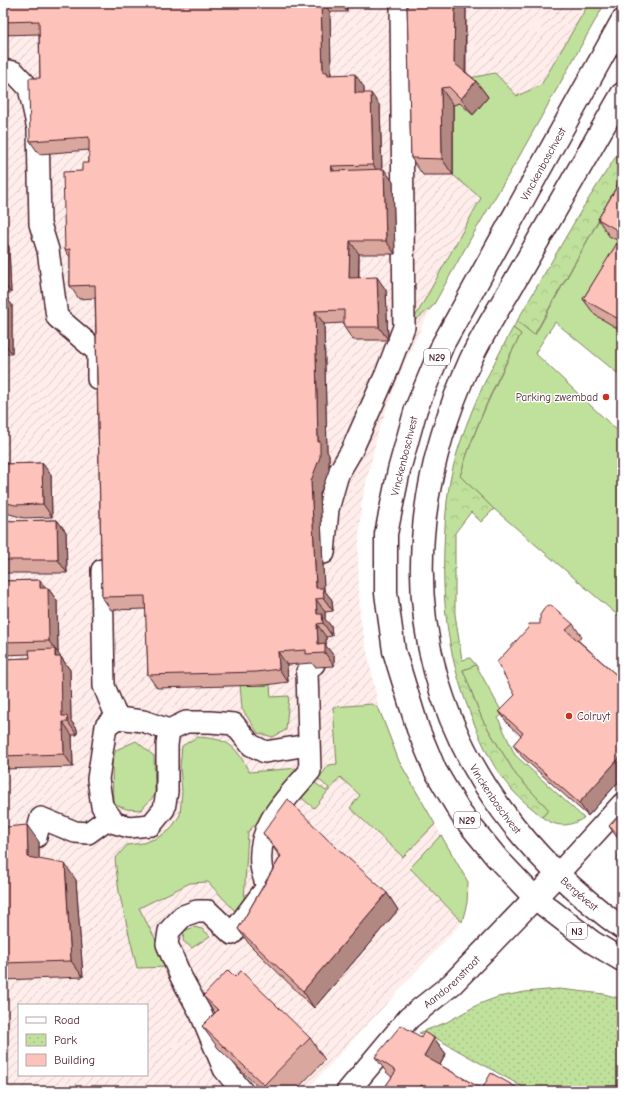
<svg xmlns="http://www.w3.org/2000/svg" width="625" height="1094" font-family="'Comic Neue',sans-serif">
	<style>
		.industrial { fill: url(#industrial-furrows); fill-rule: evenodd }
		.grass { fill: #bfe19b; stroke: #848063 }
		.forest { fill: url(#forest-crowns); stroke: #848063 }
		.park { fill: url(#park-dots); stroke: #848063 }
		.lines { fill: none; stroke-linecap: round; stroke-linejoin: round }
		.minor-casing { stroke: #4a1f2b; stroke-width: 24 }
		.major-casing { stroke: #4a1f2b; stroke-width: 25 }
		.minor { stroke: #fff; stroke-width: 21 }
		.major { stroke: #fff; stroke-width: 22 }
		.wall { fill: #daa79f; stroke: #4a1f2b }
		.shaded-wall { fill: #b18882; stroke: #4a1f2b }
		.building { fill: #fdc2b9; stroke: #4a1f2b }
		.poi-dot { fill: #c8321e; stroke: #fff; stroke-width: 1.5 }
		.labels { text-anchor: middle; stroke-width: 3; stroke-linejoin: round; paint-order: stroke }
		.shield { fill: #fff; stroke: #80626b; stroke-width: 1 }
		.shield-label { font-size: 10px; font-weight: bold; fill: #4a1f2b }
		.street-label { font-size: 11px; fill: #4a1f2b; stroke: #fff }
		.poi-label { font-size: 11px; fill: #4a1f2b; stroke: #fff; text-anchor: end }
	</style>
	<defs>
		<pattern id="industrial-furrows" width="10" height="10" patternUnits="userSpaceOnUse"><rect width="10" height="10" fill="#feedea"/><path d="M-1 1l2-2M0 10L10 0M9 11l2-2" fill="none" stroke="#dbcbc9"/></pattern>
		<pattern id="forest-crowns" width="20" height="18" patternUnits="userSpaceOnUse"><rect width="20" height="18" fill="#bfe19b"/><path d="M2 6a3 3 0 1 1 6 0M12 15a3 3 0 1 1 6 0" fill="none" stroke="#a6c186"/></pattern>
		<pattern id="park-dots" width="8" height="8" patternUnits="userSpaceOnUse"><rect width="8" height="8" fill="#bfe19b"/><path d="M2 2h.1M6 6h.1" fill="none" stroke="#a6c186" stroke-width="1.8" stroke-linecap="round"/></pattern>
	</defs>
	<rect width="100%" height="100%" fill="#fff"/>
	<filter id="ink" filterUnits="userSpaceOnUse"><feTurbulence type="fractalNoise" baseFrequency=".025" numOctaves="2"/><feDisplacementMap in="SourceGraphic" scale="8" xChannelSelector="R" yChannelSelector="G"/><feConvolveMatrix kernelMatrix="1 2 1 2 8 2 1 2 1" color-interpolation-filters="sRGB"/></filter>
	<g filter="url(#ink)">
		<!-- industrial -->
		<path class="industrial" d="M3 3H601L424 322 403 366 378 432 361 506 358 554 360 617 379 709 399 761 468 882 467 903 462 922 306 1091H3ZM19 1005H147V1075H19Z"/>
		<!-- grass -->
		<g class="grass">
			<path d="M589 3H605L516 162 471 238 433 306 412 323 481 198 453 175V105L460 103 465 79 495 73 517 96 541 85Z"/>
			<path d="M622 175V377L555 322 535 353 622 435V619L494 509 460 476C475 426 497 381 521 334L513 328 517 321 535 335 605 209Z"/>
			<path d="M476 665 503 714 498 718 515 755 584 818C569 827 557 828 542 817L549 810 516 775 482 719 463 670Z"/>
			<path d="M240 684 270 685 271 697 289 696 286 730 273 737 258 733 242 709Z"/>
			<path d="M372 704 379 709 399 761 435 824 403 857 350 808 360 795 340 777 314 808 299 796 314 782 326 791 329 788 318 779 329 765 337 764 333 707Z"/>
			<path d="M197 737C228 739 235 744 249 772L299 768 297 779 248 832 244 901 235 911 208 882 190 883 139 908 170 967 137 968 119 892 115 859 127 845 143 843 157 838 170 830 180 815 182 791 180 767 182 746Z"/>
			<path d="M136 741 154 756 155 795 141 810 126 809 113 803 112 762 116 750Z"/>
			<path d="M441 835 468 882 467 903 462 922 410 868Z"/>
			<path d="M619 844 622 847V877L617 862Z"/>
			<path d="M194 927 202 929 210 936 192 948 183 941 184 931Z"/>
		</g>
		<!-- forest -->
		<g class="forest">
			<path d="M622 147V175L605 209 534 335 517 321 582 209Z"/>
			<path d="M513 328 521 334C496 380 475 426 460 476L494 509 481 522 471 512 455 533V614L462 660 470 658 476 665 463 670 482 719 516 775 549 810 542 817C532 808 521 800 513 791 495 772 483 746 474 723 449 663 442 612 444 548 445 524 446 500 451 476 463 423 487 375 513 328Z"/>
		</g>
		<!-- park -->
		<path class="park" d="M559 989 604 994 622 999V1091H530L432 1036 419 1033 447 1022 479 1004 498 997 525 992Z"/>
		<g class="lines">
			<defs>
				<g id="minor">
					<path d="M3 70 14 72 29 88 38 129 40 224 48 250 57 317 98 352V379"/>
					<path d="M324 553 328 509 338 474 352 450 386 374 404 327 401 3"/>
					<path d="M102 570 104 686 117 718"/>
					<path d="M169 730 143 721 117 718 106 726 98 779 102 806 115 823 129 827 151 825 164 809 167 792V745L169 730 186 722H210L234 724 251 745 265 752 308 745"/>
					<path d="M36 837 41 818 75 832 88 833 110 817"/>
					<path d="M557 875 622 804"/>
					<path d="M242 1091 224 1069 201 1014 181 977 167 944 169 931 183 916 197 911H208L232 934 267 887C265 880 261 871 261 864 257 825 287 798 310 771L307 672 310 667 314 664"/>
				</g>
				<g id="major">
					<path d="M622 21 443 344 416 409 399 470 386 534V593L394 651 418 729 435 770 461 814 497 858 535 898 592 942 622 960"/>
					<path id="s1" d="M622 94C588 153 554 213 520 272 504 301 485 329 471 359 370 581 427 785 622 928"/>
					<path id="s2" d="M348 1091 409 1018 452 984 557 875"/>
				</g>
			</defs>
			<!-- minor casing -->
			<use href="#minor" class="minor-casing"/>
			<!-- major casing -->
			<use href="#major" class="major-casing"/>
			<!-- minor -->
			<use href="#minor" class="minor"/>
			<!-- major -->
			<use href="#major" class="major"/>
		</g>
		<!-- wall -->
		<g class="wall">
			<path d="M3 3H347V12H330L331 75 364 87V93L380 106 382 169 393 182 395 254H359V277L386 290 388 340H353L344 327V323L324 324 327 452 329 454V470L320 494 324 590 332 600 333 611 325 612V619L331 626 332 636 326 637V646L334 656V666L315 667 312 663 287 665 288 682 266 685 157 688 148 675 146 609 111 610 102 597 95 298 79 299 70 286V257L65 250 82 171 89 163V150L39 154 30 141 40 78 39 34 3 35Z"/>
			<path d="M407 3H466V72L476 81 488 97 473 115 460 103 453 105V175H423L411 158Z"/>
			<path d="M622 178V331L595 315 583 299 619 241 609 236 598 219Z"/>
			<path d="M3 237 9 247 11 293H3L12 305V354H3Z"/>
			<path d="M42 463 51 475 52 517 24 518 6 513 3 509V464Z"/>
			<path d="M57 520 66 532 67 573H3V521Z"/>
			<path d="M40 580 45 588H48L57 601 58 654 60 657H61L70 670 71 721 77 729V735H72L73 767 3 769V659L30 658V654L3 655V581Z"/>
			<path d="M573 624 582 637 578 640 622 680V778L588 816 522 757 513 745 521 736 508 724 499 711 515 695 528 628Z"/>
			<path d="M622 812V843L618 839 609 826Z"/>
			<path d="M263 833 387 893 398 910 314 1008 250 945 238 929 280 857Z"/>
			<path d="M39 842V859L76 880 83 977 3 980V847Z"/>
			<path d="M235 977 310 1038 325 1060 295 1091H262L218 1048 202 1026 215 1013 203 996Z"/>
			<path d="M421 1037 434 1038 446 1054 440 1065 482 1089 523 1091H388L385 1087 392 1077 387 1073 375 1057Z"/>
		</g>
		<!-- shaded-wall -->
		<g class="shaded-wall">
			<path d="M321 3H324L330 12 331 78 323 72Z"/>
			<path d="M341 3H347V12Z"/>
			<path d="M455 3H466L465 79 454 63Z"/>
			<path d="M355 74 364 87V106L355 93Z"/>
			<path d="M476 81 488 97 473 115 461 99Z"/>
			<path d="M441 88 453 105V175L442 159Z"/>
			<path d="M371 93 380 106 382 177 373 165Z"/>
			<path d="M331 166 340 179 332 171Z"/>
			<path d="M384 169 393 182 395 254 386 241Z"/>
			<path d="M3 237 9 247 11 293 3 282Z"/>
			<path d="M350 241 359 254 358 291 349 278Z"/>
			<path d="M377 277 386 290 388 340 379 327Z"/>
			<path d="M3 293 12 305V354L3 341Z"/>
			<path d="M315 311 324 324 327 452 329 454V470L320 494 324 590 332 600 333 611 316 588 311 481 318 442Z"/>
			<path d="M42 463 51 475 52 517 43 504Z"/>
			<path d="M57 520 66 532 67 573 58 560Z"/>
			<path d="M40 580 48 591V588L57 601 58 654 49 641 40 588Z"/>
			<path d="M316 599 325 612V619L331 626 332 636 317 614Z"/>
			<path d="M317 624 326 637V646L334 656V666L325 653 318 644Z"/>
			<path d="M55 649 70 670 71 721 77 729V735L68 722 62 716Z"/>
			<path d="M278 652 287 665 288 682 279 669Z"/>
			<path d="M63 722 72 735 73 767 64 754Z"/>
			<path d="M622 755V778L588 816 579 803Z"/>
			<path d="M27 825 39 842V873L28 857Z"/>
			<path d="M65 864 76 880 83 977 71 961Z"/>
			<path d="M387 893 398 910 314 1008 303 991Z"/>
			<path d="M434 1038 446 1054 435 1073 424 1056Z"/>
			<path d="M421 1085 425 1091H418Z"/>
		</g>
		<!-- building -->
		<g class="building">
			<path d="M3 3H321L323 72H327L328 75 355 74V93H371L373 165 331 166 332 171 384 169 386 241H350L349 278 377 277 379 327H344V310L315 311 318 442 320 441V457L311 481 316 588H323L324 598 316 599 317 614H322L323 623 317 624 318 644 325 643V653L306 654V650L278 652 279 669 257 672 148 675 145 596 102 597 95 285 70 286V249L65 250 63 172 82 171V163H89V137L30 141 29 78H40L39 21 3 22Z"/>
			<path d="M407 3H455L454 63 476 81 461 99 449 87 441 88 442 159 411 158Z"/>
			<path d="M622 178V233L598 219Z"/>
			<path d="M622 235V321L583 299Z"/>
			<path d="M42 463 43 504 15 505 3 502V464Z"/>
			<path d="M57 520 58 560H3V521Z"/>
			<path d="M40 580V588H48L49 641 3 642V581Z"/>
			<path d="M551 605 573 624 566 630 622 680V755L579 803 513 745 523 733 499 711 515 695 497 662 528 628 529 624H540V615L546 606Z"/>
			<path d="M55 649V657H61L62 716H67L68 722H63L64 754 3 756V659L30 658 29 650Z"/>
			<path d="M288 799 326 838 387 893 303 991 238 929 281 856 263 833Z"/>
			<path d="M622 812V838L609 826Z"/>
			<path d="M27 825 28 857 65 864 71 961 3 963V847L6 827Z"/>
			<path d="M228 970 235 977 241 971 310 1038 264 1085 202 1026 218 1010 203 996Z"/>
			<path d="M401 1025 421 1037 424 1032 434 1038 424 1056 482 1089 491 1073 523 1091H431L421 1085 418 1091H392L385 1087 396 1071 375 1057Z"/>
		</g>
	</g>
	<!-- markers -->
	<g class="poi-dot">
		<circle cx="606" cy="397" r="4"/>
		<circle cx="569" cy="716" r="4"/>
	</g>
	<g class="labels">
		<!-- shield labels -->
		<g class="shield">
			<rect x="424" y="349" width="26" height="16" rx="3"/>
			<rect x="454" y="812" width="26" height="16" rx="3"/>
			<rect x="567" y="923" width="20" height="16" rx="3"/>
		</g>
		<g class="shield-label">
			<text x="437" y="361">N29</text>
			<text x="467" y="824">N29</text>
			<text x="577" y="935">N3</text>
		</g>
		<!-- street labels -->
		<g class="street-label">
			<text transform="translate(543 164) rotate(-61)" y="4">Vinckenboschvest</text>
			<text transform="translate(404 456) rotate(-76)" y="4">Vinckenboschvest</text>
			<text dy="4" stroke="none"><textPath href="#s1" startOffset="768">Vinckenboschvest</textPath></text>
			<text dy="4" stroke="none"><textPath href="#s1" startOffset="895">Bergévest</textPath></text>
			<text dy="4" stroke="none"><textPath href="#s2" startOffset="151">Aandorenstraat</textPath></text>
		</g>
		<!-- poi labels -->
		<g class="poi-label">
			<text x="598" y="401">Parking zwembad</text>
			<text x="577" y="720" text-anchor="start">Colruyt</text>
		</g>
	</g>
	<!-- margin -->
	<rect width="625" height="1094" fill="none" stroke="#fff" stroke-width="16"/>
	<rect x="8" y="8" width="609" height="1078" fill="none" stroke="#4a1f2b" stroke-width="1.5" filter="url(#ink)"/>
	<!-- legend -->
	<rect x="18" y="1004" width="130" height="72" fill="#ffffff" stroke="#b7a5aa"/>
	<rect x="26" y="1017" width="20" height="6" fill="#ffffff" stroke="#b7a5aa"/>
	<text x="54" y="1024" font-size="12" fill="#4a1f2b">Road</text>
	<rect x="26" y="1034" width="20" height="12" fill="url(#park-dots)" stroke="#b7a5aa"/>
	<text x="54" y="1044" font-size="12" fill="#4a1f2b">Park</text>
	<rect x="26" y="1054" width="20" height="12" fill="#fdc2b9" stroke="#b7a5aa"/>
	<text x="54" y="1064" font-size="12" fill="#4a1f2b">Building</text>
</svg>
